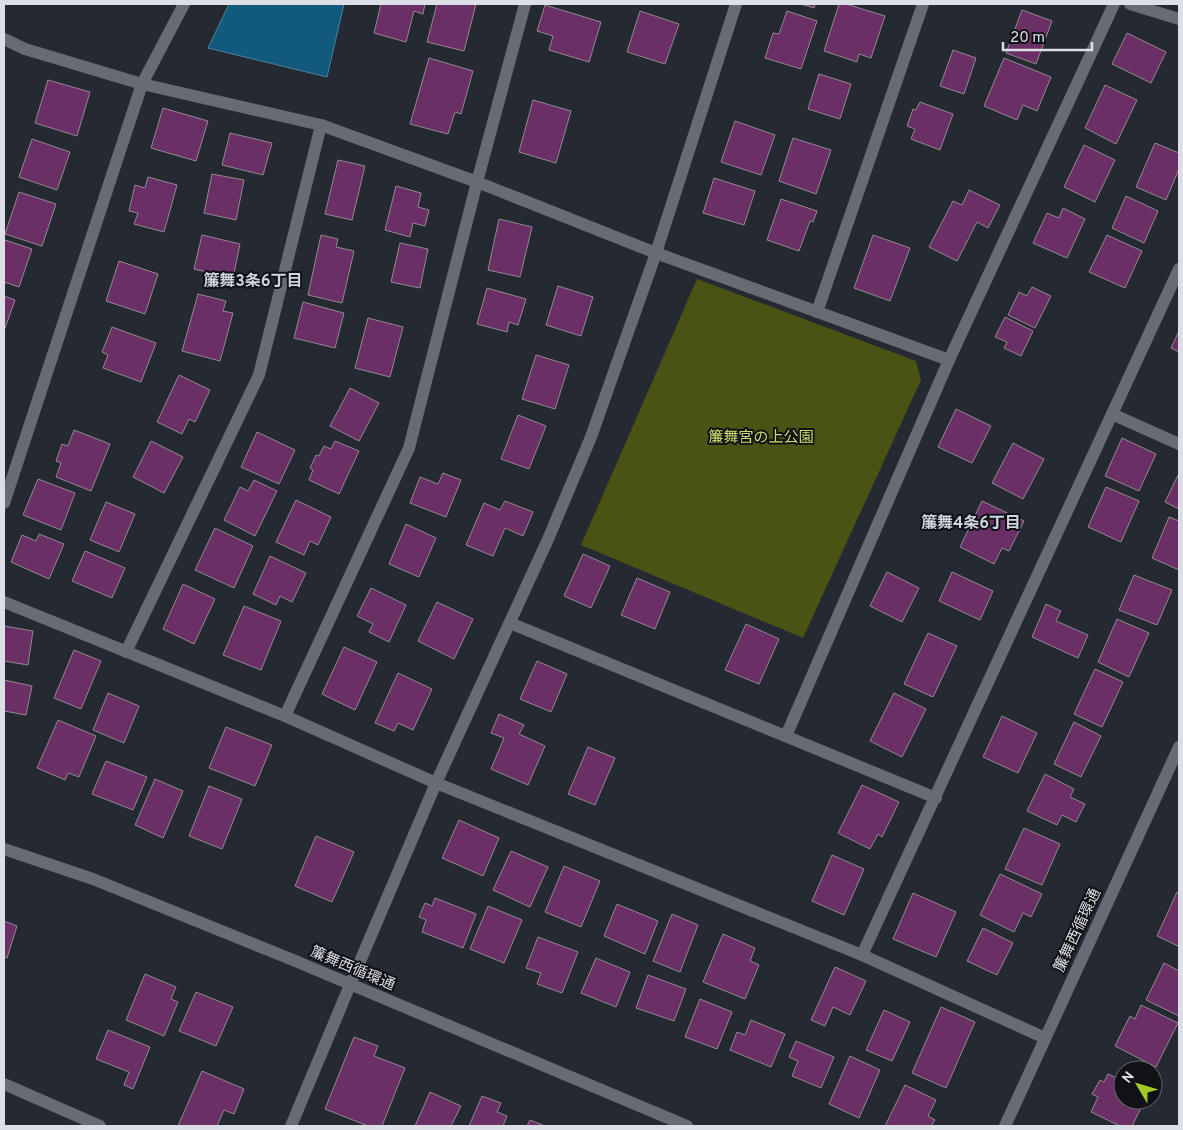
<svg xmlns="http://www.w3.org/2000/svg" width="1183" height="1130" font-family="Overpass,'Noto Sans JP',sans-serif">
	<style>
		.green { fill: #4a5214 }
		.water { fill: #125a7d; stroke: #4f829c }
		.building { fill: #6a3065; stroke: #938891 }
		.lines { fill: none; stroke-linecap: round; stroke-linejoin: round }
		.street { stroke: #666b76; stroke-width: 12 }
		.secondary { stroke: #666b76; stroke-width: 12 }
		.labels { text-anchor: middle; stroke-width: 4; stroke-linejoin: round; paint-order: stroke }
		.park-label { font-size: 15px; fill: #ccde6d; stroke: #101216 }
		.street-label { font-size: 15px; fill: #dcdfe5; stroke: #101216 }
		.neighbourhood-label { font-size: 16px; font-weight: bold; fill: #cdd3e0; stroke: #101216 }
	</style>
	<rect width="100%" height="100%" fill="#242932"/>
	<!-- green -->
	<path class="green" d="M697 279 916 361 921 380 803 638 581 545Z"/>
	<!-- water -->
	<path class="water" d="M229 4H344L327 77 208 48Z"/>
	<!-- building -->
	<g class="building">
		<path d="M381 4H425L423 14 414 11 406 42 374 33Z"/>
		<path d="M437 4H476L464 51 427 42Z"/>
		<path d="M801 4H815L814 8Z"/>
		<path d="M839 4H846L885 16 871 58 859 54 857 62 824 51Z"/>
		<path d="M545 5 601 22 589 62 549 50 553 36 537 31Z"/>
		<path d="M1022 10 1052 21 1036 64 1006 53Z"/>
		<path d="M640 11 679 24 665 64 627 52Z"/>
		<path d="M787 11 817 21 801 69 765 58 773 33 779 34Z"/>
		<path d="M1127 33 1166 52 1151 83 1112 64Z"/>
		<path d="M953 50 976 58 964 94 940 86Z"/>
		<path d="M429 58 473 71 461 114 455 112 448 134 410 124Z"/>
		<path d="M1004 58 1051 77 1037 111 1023 105 1017 120 984 106Z"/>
		<path d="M819 74 851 84 840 119 808 109Z"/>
		<path d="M48 80 90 92 77 136 35 123Z"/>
		<path d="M1105 85 1137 100 1116 144 1085 128Z"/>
		<path d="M533 100 571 111 556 163 519 152Z"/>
		<path d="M920 102 953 114 940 150 911 139 915 129 907 126 913 109 916 110Z"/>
		<path d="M163 108 208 121 196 161 151 148Z"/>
		<path d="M735 121 775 135 761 175 721 162Z"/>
		<path d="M230 133 272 143 263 175 222 165Z"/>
		<path d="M793 138 831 150 816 194 779 181Z"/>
		<path d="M32 139 70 152 57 190 19 177Z"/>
		<path d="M1155 143 1179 153V169L1166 200 1136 187Z"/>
		<path d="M1084 145 1115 160 1095 202 1064 187Z"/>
		<path d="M338 160 365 166 352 220 325 214Z"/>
		<path d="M212 174 244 180 236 220 204 213Z"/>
		<path d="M148 177 177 185 164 232 134 224 138 213 129 211 135 185 145 188Z"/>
		<path d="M714 178 755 191 744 225 703 213Z"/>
		<path d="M396 186 421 193 418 207 429 210 425 226 413 223 410 237 385 230Z"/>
		<path d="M969 190 1000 205 988 228 977 222 957 261 929 247 953 201 962 205Z"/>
		<path d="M19 192 56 204 42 246 5 234Z"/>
		<path d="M1126 196 1158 211 1144 243 1112 228Z"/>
		<path d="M781 199 817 211 813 222 810 221 799 251 767 240Z"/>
		<path d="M1063 208 1085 219 1067 258 1033 243 1047 213 1059 218Z"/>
		<path d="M499 219 532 227 520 277 488 270Z"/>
		<path d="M202 235 240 244 233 278 194 269Z"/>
		<path d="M321 235 338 239 336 247 354 251 342 303 308 295Z"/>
		<path d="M873 235 910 248 890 301 854 288Z"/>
		<path d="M1107 235 1142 251 1125 288 1089 272Z"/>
		<path d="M5 240 32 249 19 287 4 282V245Z"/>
		<path d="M400 243 428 249 420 288 391 282Z"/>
		<path d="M119 261 158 274 145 314 106 301Z"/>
		<path d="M558 286 593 297 581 336 546 325Z"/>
		<path d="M1032 287 1051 296 1035 328 1008 315 1019 292 1027 296Z"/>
		<path d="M487 288 526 299 518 325 509 322 507 332 477 324Z"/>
		<path d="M198 294 226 301 223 311 233 313 220 361 182 351Z"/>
		<path d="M4 296 15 300 4 331Z"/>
		<path d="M303 302 344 313 335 348 294 338Z"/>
		<path d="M1005 317 1033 331 1021 356 1004 348 1007 342 995 337Z"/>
		<path d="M368 318 403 327 390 377 355 368Z"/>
		<path d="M112 327 156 343 141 382 103 368 108 355 102 352Z"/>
		<path d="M1179 331V352L1171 348Z"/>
		<path d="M536 355 569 365 555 409 522 399Z"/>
		<path d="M179 375 210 390 195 422 189 419 182 434 157 422Z"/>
		<path d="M350 388 379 403 359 441 330 426Z"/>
		<path d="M956 409 991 426 972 463 938 447Z"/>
		<path d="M518 415 546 426 529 469 501 459Z"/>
		<path d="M74 430 110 444 91 491 56 477 61 463 56 461 62 444 68 446Z"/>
		<path d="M257 432 295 450 279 484 241 467Z"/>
		<path d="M1122 438 1156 454 1139 491 1105 476Z"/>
		<path d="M151 441 183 457 164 493 133 477Z"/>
		<path d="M335 441 359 451 339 494 309 480 313 470 310 468 316 455 319 456 324 446 331 449Z"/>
		<path d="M1013 443 1044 459 1023 499 992 483Z"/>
		<path d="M443 473 461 480 446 517 410 503 420 477 438 484Z"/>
		<path d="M1179 473V509L1165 502Z"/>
		<path d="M38 479 75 493 61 530 23 515Z"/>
		<path d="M254 480 277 491 255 536 224 520 240 487 248 491Z"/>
		<path d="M1106 487 1139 501 1121 542 1088 527Z"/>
		<path d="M296 500 331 517 318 545 310 541 304 555 276 542Z"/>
		<path d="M505 501 533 512 523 536 505 528 493 556 466 545 484 503 500 510Z"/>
		<path d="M982 501 1024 521 1009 551 1002 548 994 564 960 547Z"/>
		<path d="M106 502 135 514 119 552 90 540Z"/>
		<path d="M1169 517 1179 521V570L1152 558Z"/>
		<path d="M406 524 436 538 419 577 389 564Z"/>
		<path d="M215 528 253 546 234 588 195 570Z"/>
		<path d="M39 534 64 544 49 579 11 562 22 535 36 541Z"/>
		<path d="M85 551 125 568 112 598 72 581Z"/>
		<path d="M583 554 610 566 591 608 564 596Z"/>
		<path d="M270 556 306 573 292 602 280 596 276 605 253 594Z"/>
		<path d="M887 572 919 588 902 622 870 606Z"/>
		<path d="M952 572 993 591 980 620 939 601Z"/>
		<path d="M1134 575 1172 590 1157 625 1119 610Z"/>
		<path d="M637 578 670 592 655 629 621 615Z"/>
		<path d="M183 584 215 599 194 644 163 629Z"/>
		<path d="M371 588 406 605 389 642 369 632 373 624 357 616Z"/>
		<path d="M437 602 473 619 454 659 418 641Z"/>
		<path d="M1046 604 1061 611 1056 621 1088 635 1078 658 1032 637Z"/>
		<path d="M244 606 281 621 261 670 223 655Z"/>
		<path d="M1117 619 1149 633 1129 677 1098 662Z"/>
		<path d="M746 624 779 639 759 684 725 670Z"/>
		<path d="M4 626 33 631 28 665 4 661Z"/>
		<path d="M928 633 957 646 933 697 904 684Z"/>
		<path d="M344 647 377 662 355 710 322 694Z"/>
		<path d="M74 650 101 661 81 709 54 698Z"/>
		<path d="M537 661 567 674 551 712 520 699Z"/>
		<path d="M1095 669 1123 682 1102 727 1074 714Z"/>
		<path d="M398 673 432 689 413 730 398 723 394 731 375 723Z"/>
		<path d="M4 680 32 686 26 715 4 711Z"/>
		<path d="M108 693 139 706 124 743 93 730Z"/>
		<path d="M894 693 926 709 902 757 870 741Z"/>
		<path d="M499 714 524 725 519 734 545 746 528 785 491 769 504 738 491 733Z"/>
		<path d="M1002 716 1037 733 1018 773 983 757Z"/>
		<path d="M58 720 96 736 79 777 68 773 65 780 37 768Z"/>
		<path d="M1074 722 1101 736 1081 777 1054 764Z"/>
		<path d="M226 727 272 745 255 786 209 768Z"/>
		<path d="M588 747 615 758 595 805 568 794Z"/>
		<path d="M106 761 147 777 133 810 92 794Z"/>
		<path d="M1045 774 1074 789 1070 797 1085 804 1076 822 1062 815 1057 825 1027 811Z"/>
		<path d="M155 779 183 791 163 838 135 825Z"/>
		<path d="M862 785 899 802 882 837 878 834 870 849 838 833Z"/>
		<path d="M209 786 242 799 222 849 189 836Z"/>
		<path d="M459 820 499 838 483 876 442 858Z"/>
		<path d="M1024 828 1060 844 1042 885 1005 869Z"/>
		<path d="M316 836 354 852 332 902 295 886Z"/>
		<path d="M511 851 548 867 530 907 493 890Z"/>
		<path d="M832 855 864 869 844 915 812 901Z"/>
		<path d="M564 866 600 881 581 927 545 912Z"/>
		<path d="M1000 874 1042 894 1031 917 1023 913 1014 932 980 915Z"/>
		<path d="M1177 892 1179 893V942L1178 946 1157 936Z"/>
		<path d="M913 893 956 912 936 957 893 939Z"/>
		<path d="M435 898 476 914 463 948 422 932 426 920 419 917 425 903 432 906Z"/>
		<path d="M617 904 658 921 645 954 604 936Z"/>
		<path d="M488 906 522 920 504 963 470 949Z"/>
		<path d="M672 914 698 925 680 972 653 961Z"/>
		<path d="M4 921 17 926 7 958 4 957Z"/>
		<path d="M983 928 1013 943 997 975 967 961Z"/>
		<path d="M723 934 755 948 750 961 759 965 745 999 703 982Z"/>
		<path d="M538 937 578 952 562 993 537 984 541 973 526 968Z"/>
		<path d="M596 958 630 972 616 1007 581 993Z"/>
		<path d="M1164 963 1179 971V1016L1146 1000Z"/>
		<path d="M835 967 866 981 850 1015 833 1007 825 1026 811 1020Z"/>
		<path d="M145 974 176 987 171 999 178 1002 164 1036 126 1020Z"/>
		<path d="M648 975 686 989 674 1021 636 1008Z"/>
		<path d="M196 992 233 1007 216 1046 179 1031Z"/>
		<path d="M700 999 732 1012 717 1049 685 1037Z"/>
		<path d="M1141 1005 1178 1023 1156 1067 1115 1046 1130 1016 1135 1019Z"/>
		<path d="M941 1007 975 1022 946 1088 912 1073Z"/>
		<path d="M884 1010 910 1022 892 1061 866 1050Z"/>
		<path d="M751 1020 785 1034 771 1067 730 1050 737 1032 745 1035Z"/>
		<path d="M108 1030 150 1047 133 1089 124 1085 129 1072 96 1059Z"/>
		<path d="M354 1037 378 1046 374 1056 405 1068 382 1126H368L325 1109Z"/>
		<path d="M796 1041 834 1057 821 1088 792 1076 798 1061 789 1057Z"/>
		<path d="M850 1056 880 1070 859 1118 829 1104Z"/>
		<path d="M202 1071 244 1089 234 1114 224 1110 217 1126H178Z"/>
		<path d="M1108 1074 1123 1081V1100H1145L1132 1126H1120L1091 1112 1098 1097 1092 1094 1100 1080 1104 1082Z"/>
		<path d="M905 1085 936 1100 928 1116 935 1120 931 1126H885Z"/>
		<path d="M430 1092 461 1106 451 1126H415Z"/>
		<path d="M482 1096 501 1103 497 1112 507 1116 503 1126H469Z"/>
		<path d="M530 1120 545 1126H527Z"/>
	</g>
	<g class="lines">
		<!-- street -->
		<g class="street">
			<path d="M1130 4 1179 19"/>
			<path d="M4 39 25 49 142 84 321 125 477 182 656 253 949 360"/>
			<path d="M817 312 923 4"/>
			<path d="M1112 414 1179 444"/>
			<path d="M4 503 142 84 184 4"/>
			<path d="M4 602 285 716 436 783 862 955 1045 1038"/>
			<path d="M510 623 936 798"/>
			<path d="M126 652 259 375 321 125"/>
			<path d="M285 716 409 448 477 182 525 4"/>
			<path d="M786 736 949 360 1114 4"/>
			<path d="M862 955 1179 269"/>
			<path d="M4 1084 100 1126"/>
			<path d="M291 1126 350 985 436 783 549 537 591 437 656 253 736 4"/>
		</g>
		<!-- secondary -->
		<g class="secondary">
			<path d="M4 849 93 879 293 960 687 1126"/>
			<path d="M1005 1126 1179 747"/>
		</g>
	</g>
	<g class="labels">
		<!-- park labels -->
		<g class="park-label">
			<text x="761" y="442">簾舞宮の上公園</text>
		</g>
		<!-- street labels -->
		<g class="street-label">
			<text transform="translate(1077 930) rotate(-65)" y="5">簾舞西循環通</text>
			<text transform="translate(353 968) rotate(23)" y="5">簾舞西循環通</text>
		</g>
		<!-- neighbourhood labels -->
		<g class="neighbourhood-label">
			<text x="253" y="286">簾舞3条6丁目</text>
			<text x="971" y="528">簾舞4条6丁目</text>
		</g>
	</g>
	<!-- border -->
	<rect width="1183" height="1130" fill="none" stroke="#dcdfe5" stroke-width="10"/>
	<!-- north arrow -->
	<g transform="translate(1138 1085) rotate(308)"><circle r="24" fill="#101216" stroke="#626469"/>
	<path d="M0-4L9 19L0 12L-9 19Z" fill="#a3c927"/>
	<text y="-8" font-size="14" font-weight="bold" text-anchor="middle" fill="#dcdfe5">N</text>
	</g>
	<!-- scale -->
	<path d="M1003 42v8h89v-8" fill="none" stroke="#dcdfe5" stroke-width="2.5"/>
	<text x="1010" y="42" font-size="15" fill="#dcdfe5" stroke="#101216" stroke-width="4" paint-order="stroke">20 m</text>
</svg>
